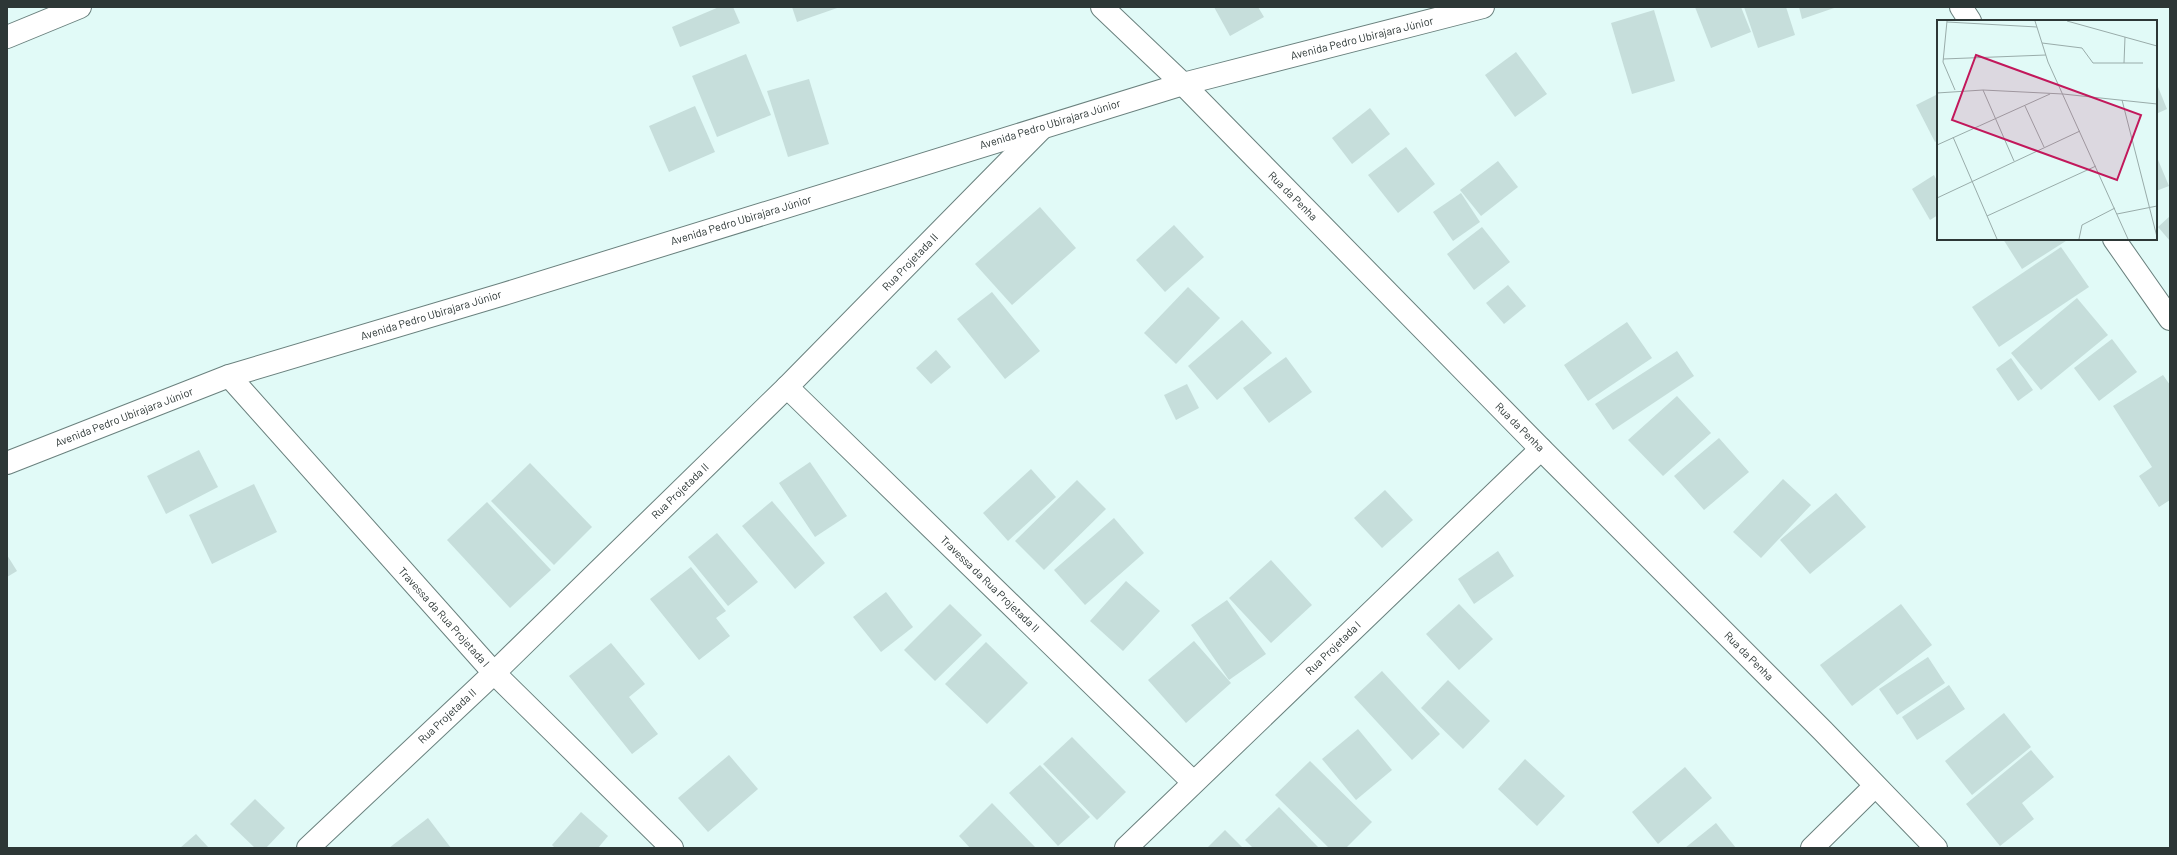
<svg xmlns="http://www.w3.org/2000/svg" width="2177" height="855" font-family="Barlow,sans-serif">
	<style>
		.building { fill: #c6dedb }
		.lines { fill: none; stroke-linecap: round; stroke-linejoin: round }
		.minor-casing { stroke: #6a817e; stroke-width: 24 }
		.minor { stroke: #fff; stroke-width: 22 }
		.labels { text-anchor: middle; stroke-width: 4; stroke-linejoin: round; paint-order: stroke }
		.street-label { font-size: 11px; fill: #2d3736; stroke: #fff }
		.inset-road { fill: none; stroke: #99acaa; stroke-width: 1 }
		.view { fill: #c2185b; fill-opacity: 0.15; stroke: #c2185b; stroke-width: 2 }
		.inset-edge { fill: none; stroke: #2d3736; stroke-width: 2 }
	</style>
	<rect width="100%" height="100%" fill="#e1faf7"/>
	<!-- building -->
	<g class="building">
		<path d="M719 7H733L740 23 680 47 672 27Z"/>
		<path d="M792 7H840L797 22Z"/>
		<path d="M1214 7H1258L1264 17 1230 36Z"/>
		<path d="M1695 7H1741L1751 32 1711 48Z"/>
		<path d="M1744 7H1786L1795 35 1758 48Z"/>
		<path d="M1799 7H1837L1802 19Z"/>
		<path d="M1654 10 1675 81 1632 94 1611 23Z"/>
		<path d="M1516 52 1547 94 1515 117 1485 75Z"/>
		<path d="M746 54 771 115 717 137 692 76Z"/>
		<path d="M809 79 829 144 788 157 767 91Z"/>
		<path d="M2156 82 2167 109 2156 114Z"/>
		<path d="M1938 94V140L1935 142 1916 105Z"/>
		<path d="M695 106 715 152 669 172 649 126Z"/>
		<path d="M1370 108 1390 134 1352 164 1332 138Z"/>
		<path d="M1406 147 1435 184 1398 213 1368 175Z"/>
		<path d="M2156 155 2169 186 2156 191Z"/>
		<path d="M1498 161 1518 187 1481 216 1460 190Z"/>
		<path d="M1934 175 1938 183V215L1930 220 1912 189Z"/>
		<path d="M1461 193 1480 222 1453 241 1433 212Z"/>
		<path d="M1040 207 1076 248 1012 305 975 264Z"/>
		<path d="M2170 216V241L2158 227Z"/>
		<path d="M1174 225 1204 257 1165 292 1136 260Z"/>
		<path d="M1482 227 1510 262 1474 290 1447 254Z"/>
		<path d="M2003 239H2069L2022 269Z"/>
		<path d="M2061 247 2089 287 1999 347 1972 307Z"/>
		<path d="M1508 285 1526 306 1504 324 1486 303Z"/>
		<path d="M1188 287 1220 318 1176 364 1144 333Z"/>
		<path d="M992 292 1040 351 1005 379 957 319Z"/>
		<path d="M2077 298 2108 335 2041 390 2011 353Z"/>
		<path d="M1242 320 1272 353 1217 400 1188 366Z"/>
		<path d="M1627 322 1652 358 1588 401 1564 365Z"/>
		<path d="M2112 339 2137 372 2099 401 2074 368Z"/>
		<path d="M936 350 951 367 931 384 916 368Z"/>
		<path d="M1677 351 1694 376 1613 430 1595 404Z"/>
		<path d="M1286 357 1312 392 1269 423 1243 388Z"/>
		<path d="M2011 358 2033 390 2018 401 1996 369Z"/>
		<path d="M2163 375 2170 385V500L2159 507 2139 476 2152 467 2113 406Z"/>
		<path d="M1187 384 1199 408 1176 420 1164 395Z"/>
		<path d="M1677 396 1711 433 1663 476 1628 440Z"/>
		<path d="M1719 438 1749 472 1704 510 1674 476Z"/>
		<path d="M199 450 218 487 166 514 147 476Z"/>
		<path d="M810 462 847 516 815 537 779 483Z"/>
		<path d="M530 463 592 527 554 565 491 501Z"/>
		<path d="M1031 469 1056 497 1008 541 983 513Z"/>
		<path d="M1783 479 1811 505 1761 558 1733 532Z"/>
		<path d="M1077 480 1106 509 1044 570 1015 541Z"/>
		<path d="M254 484 277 532 212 564 189 515Z"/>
		<path d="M1385 490 1413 520 1382 548 1354 518Z"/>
		<path d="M1836 493 1866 527 1810 574 1780 540Z"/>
		<path d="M772 501 825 563 795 589 742 526Z"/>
		<path d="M487 502 551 570 510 608 447 540Z"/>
		<path d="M1114 518 1144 553 1085 605 1054 570Z"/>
		<path d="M717 533 758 582 728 606 688 557Z"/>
		<path d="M1498 551 1514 576 1474 604 1458 579Z"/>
		<path d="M7 555 17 571 7 577Z"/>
		<path d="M1271 560 1312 605 1271 643 1229 598Z"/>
		<path d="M691 567 726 611 716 618 730 636 699 660 650 599Z"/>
		<path d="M1126 581 1160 611 1123 651 1090 621Z"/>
		<path d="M886 592 913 627 881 652 853 617Z"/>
		<path d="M1227 600 1266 654 1229 680 1191 625Z"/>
		<path d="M950 604 982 635 935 681 904 650Z"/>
		<path d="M1459 604 1493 639 1459 670 1426 634Z"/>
		<path d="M1901 604 1932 645 1852 706 1820 665Z"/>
		<path d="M1194 641 1231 683 1186 723 1148 680Z"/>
		<path d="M986 642 1028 683 987 724 945 684Z"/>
		<path d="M611 643 645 684 629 697 658 734 632 754 569 676Z"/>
		<path d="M1928 657 1945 683 1897 715 1879 689Z"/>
		<path d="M1382 671 1440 734 1412 760 1354 697Z"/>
		<path d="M1448 680 1490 721 1463 749 1421 708Z"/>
		<path d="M1949 685 1965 709 1917 740 1902 717Z"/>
		<path d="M2004 713 2031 747 1972 795 1945 761Z"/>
		<path d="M1358 729 1392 770 1356 800 1322 759Z"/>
		<path d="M1072 737 1126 792 1097 820 1043 764Z"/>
		<path d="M2031 750 2054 777 2022 803 2034 819 2000 846 1966 804Z"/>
		<path d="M729 755 758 789 708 832 678 798Z"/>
		<path d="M1525 759 1565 796 1537 826 1498 789Z"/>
		<path d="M1310 761 1372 822 1346 848H1329L1275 795Z"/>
		<path d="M1040 765 1090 817 1058 846 1009 793Z"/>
		<path d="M1685 767 1712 798 1658 844 1632 812Z"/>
		<path d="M255 799 285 828 266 848H255L230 824Z"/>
		<path d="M992 803 1036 848H970L959 836Z"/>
		<path d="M1279 807 1319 848H1253L1245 840Z"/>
		<path d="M581 812 608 836 598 848H555L552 845Z"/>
		<path d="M428 818 451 848H389Z"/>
		<path d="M1716 823 1736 848H1685Z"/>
		<path d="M1225 830 1243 848H1207Z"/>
		<path d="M196 834 209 848H180Z"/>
	</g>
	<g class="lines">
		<defs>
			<g id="minor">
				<path d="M1102 7 1183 84 1541 449 1823 731 1936 848"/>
				<path d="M1961 7 1970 21"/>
				<path d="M7 37 80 7"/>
				<path d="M2114 239 2170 319"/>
				<path d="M229 376 494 673 672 848"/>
				<path d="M787 387 1193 782"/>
				<path d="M7 463 229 376 504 294 1183 84 1483 7"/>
				<path d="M308 848 494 673 787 387 1042 128"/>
				<path d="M1126 848 1541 449"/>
				<path d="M1812 848 1875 786"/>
			</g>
		</defs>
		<!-- minor casing -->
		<use href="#minor" class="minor-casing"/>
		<!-- minor -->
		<use href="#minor" class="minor"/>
	</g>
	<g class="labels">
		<!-- street labels -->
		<g class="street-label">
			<text transform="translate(1362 38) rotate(-14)" y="4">Avenida Pedro Ubirajara Júnior</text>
			<text transform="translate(1050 124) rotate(-17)" y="4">Avenida Pedro Ubirajara Júnior</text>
			<text transform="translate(1293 196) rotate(45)" y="4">Rua da Penha</text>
			<text transform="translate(741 220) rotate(-17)" y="4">Avenida Pedro Ubirajara Júnior</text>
			<text transform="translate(910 262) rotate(-46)" y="4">Rua Projetada II</text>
			<text transform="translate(431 315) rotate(-17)" y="4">Avenida Pedro Ubirajara Júnior</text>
			<text transform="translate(124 417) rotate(-21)" y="4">Avenida Pedro Ubirajara Júnior</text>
			<text transform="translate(1520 427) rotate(45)" y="4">Rua da Penha</text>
			<text transform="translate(680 491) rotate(-44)" y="4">Rua Projetada II</text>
			<text transform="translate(990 584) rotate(44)" y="4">Travessa da Rua Projetada II</text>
			<text transform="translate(444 617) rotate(48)" y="4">Travessa da Rua Projetada I</text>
			<text transform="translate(1333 648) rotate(-44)" y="4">Rua Projetada I</text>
			<text transform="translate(1749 656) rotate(45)" y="4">Rua da Penha</text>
			<text transform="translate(447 716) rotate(-43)" y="4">Rua Projetada II</text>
		</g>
	</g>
	<!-- overview -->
	<g transform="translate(1937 20)">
		<rect width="220" height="220" fill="#e1faf7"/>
		<path class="inset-road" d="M10 1 6 42 18 70M98 1 111 42 191 219M130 1 220 26M10 2 100 7M105 23 145 28 156 43H206M6 39 109 35M187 43 188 17M46 70 77 141M0 73 46 70 126 74 220 84M185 80 220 217M88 86 107 127M16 117 60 219M0 125 113 74M0 178 143 111M180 194 220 186M50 196 159 146M142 219 145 205 178 188"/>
		<path class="view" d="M39 35 204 95 180 160 15 100Z"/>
		<rect width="220" height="220" class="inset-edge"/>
	</g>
	<!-- border -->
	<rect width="2177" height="855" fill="none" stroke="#2d3736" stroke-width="16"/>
</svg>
